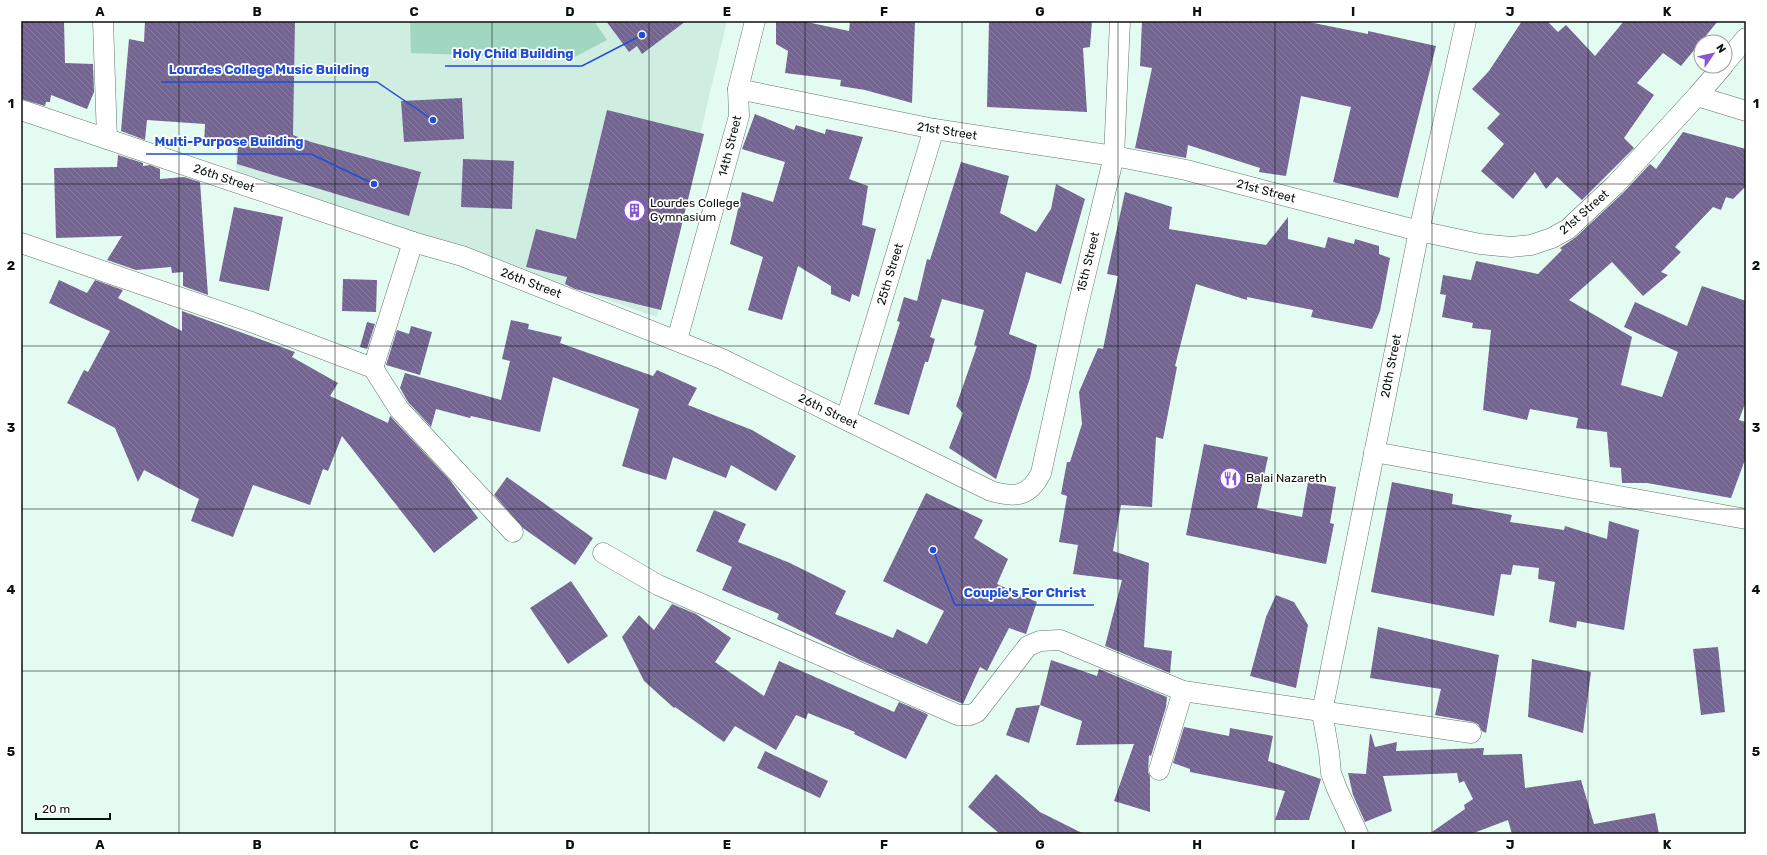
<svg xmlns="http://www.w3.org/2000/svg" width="1767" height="855" font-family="Rubik,sans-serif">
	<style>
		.built { fill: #cfeee1 }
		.green { fill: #a1d6c1 }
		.building { fill: url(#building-back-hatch) }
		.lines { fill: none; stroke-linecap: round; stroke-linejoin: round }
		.street-casing { stroke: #61756d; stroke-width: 21 }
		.street { stroke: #fff; stroke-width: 20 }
		.grid { fill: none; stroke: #0a110e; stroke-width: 1; stroke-opacity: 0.55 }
		.labels { text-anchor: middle; stroke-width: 3.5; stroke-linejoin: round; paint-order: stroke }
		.street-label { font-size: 12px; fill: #0a110e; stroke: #fff }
		.poi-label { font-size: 12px; fill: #0a110e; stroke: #fff; text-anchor: start }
		.leader { fill: none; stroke: #1d4ed8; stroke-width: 1.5 }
		.callout-dot { fill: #1d4ed8; stroke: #fff; stroke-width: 1.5 }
		.callout-label { font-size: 13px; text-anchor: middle; font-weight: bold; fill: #1d4ed8; stroke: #fff; stroke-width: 3.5; stroke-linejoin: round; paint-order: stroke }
		.neatline { fill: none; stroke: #0a110e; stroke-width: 1.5 }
		.grid-label { font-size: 13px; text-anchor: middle; font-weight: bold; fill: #0a110e }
	</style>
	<defs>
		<pattern id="building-back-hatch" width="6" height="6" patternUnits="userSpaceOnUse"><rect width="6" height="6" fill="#746493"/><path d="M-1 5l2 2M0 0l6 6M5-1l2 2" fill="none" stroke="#887d9e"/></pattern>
	</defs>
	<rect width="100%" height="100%" fill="#e4fbf1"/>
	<!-- built -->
	<path class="built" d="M235 21H727L657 317 236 173Z"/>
	<!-- green -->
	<path class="green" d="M410 21H594L607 40 571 59 411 53Z"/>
	<!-- building -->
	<g class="building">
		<path d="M21 21H64L65 63 93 64 94 92 87 109 51 95 50 102H46L45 106 21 99Z"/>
		<path d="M145 21H295L293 135 311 142 421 172 409 216 237 164 238 146 204 144 205 124 147 120 145 140 121 131 129 39 144 42Z"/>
		<path d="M606 21H686L642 54 637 46 629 52Z"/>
		<path d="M776 21H802L849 31 850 21H915L912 103 865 90 840 86 841 80 785 73 788 51 776 44Z"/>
		<path d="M989 21H1092L1090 47 1083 48 1087 112 987 107Z"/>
		<path d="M1142 21H1304L1368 34V31L1436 46 1398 198 1333 182 1351 107 1301 96 1286 176 1259 172 1260 168 1188 145 1186 158 1135 148 1152 68 1140 66Z"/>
		<path d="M1522 21H1547L1558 32 1566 25 1595 56 1624 21H1718L1681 66 1663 53 1637 83 1654 95 1624 138 1634 148 1582 200 1557 177 1546 189 1535 172 1513 199 1481 171 1504 144 1487 128 1500 114 1472 89 1489 71Z"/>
		<path d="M462 98 464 139 404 142 401 101Z"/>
		<path d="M607 110 704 134 661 310 575 289 565 284 567 277 526 267 536 229 576 239Z"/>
		<path d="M755 114 794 130 796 125 825 134 826 129 863 137 849 179 868 186 862 225 876 229 859 297 852 294 850 302 831 294V286L798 266 782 320 748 310 763 257 730 244 742 192 773 202 785 162 742 149Z"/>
		<path d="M1683 132 1746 149V186L1733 199 1726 197 1721 210 1713 207 1675 247 1681 252 1661 272 1668 275 1643 296 1612 262 1569 300 1632 337 1621 385 1662 397 1678 352 1624 327 1635 302 1687 326 1702 286 1746 301V401L1739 420 1746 422V457L1731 498 1647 483H1622L1621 468 1610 467 1607 432 1576 428 1578 418 1530 409 1527 420 1483 410 1491 330 1472 328 1473 323 1442 317 1446 295 1440 294 1443 275 1471 280 1476 261 1538 274 1562 250 1560 248 1576 237 1623 193 1650 164 1656 169Z"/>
		<path d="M118 155 143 163V166L150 165 160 169V179L184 177 200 182 208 295 183 286V272L172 273 171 267 136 270 107 260 122 236 56 238 54 168 117 167Z"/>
		<path d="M463 159 514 161 512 209 461 207Z"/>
		<path d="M961 162 1009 176 1000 213 1036 232 1051 209 1056 184 1085 199 1061 284 1026 272 1009 334 1037 345 1030 378 996 479 949 448 963 413 956 406 977 346 974 345 984 310 942 299 930 337 935 339 928 362H925L909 415 874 404 900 322 897 321 904 297 917 301 927 259 930 260Z"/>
		<path d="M1125 192 1172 207 1169 229 1266 245 1288 217V239L1325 248 1328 237 1354 244 1355 239 1379 246V254L1390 258 1380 311 1372 329 1311 317 1313 310 1247 297V300L1196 284 1175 366 1177 367 1163 439 1156 437 1152 507 1121 505 1113 551 1149 563 1144 647 1172 651 1170 673 1105 646 1122 580 1073 574 1078 545 1059 542 1067 496 1061 494 1067 462H1070L1082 424 1079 392 1098 348 1103 349 1118 276 1107 274Z"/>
		<path d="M234 207 283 217 269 291 219 281Z"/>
		<path d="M343 279 377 280 376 312 342 311Z"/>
		<path d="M59 280 87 293 95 280 123 290 118 298 182 331V311L295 352 292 357 338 383 330 396 388 423 390 416 449 479 478 518 434 553 342 436 328 471 323 469 310 505 253 485 233 537 191 521 199 499 144 470 138 482 115 428 67 403 84 370 88 372 110 331 49 303Z"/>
		<path d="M511 320 529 324 528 329 562 337 560 343 653 376 657 370 697 388 688 405 752 430 796 456 776 491 731 465 726 478 673 457 666 480 622 466 639 409 553 377 540 432 471 416 470 418 436 409 431 427 408 402 400 388 405 373 501 400 510 361 502 359Z"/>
		<path d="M367 322 375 324 367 349 360 347Z"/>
		<path d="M411 326 432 332 420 375 386 365 397 330 409 334Z"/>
		<path d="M1204 444 1268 457 1257 508 1302 517 1308 482 1336 487 1330 523 1334 524 1326 564 1186 535Z"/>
		<path d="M507 477 593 538 575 565 523 528 494 495Z"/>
		<path d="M1392 482 1453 494 1452 504 1512 515 1510 522 1564 530 1565 526 1607 539 1609 521 1639 530 1624 630 1577 621 1576 628 1549 622 1555 582 1538 579 1539 568 1513 565 1511 575 1501 574 1494 616 1371 592Z"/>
		<path d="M926 493 983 520 974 538 1008 559 997 584 1037 602 1026 634 1009 628 987 671 980 667 963 704 860 660 777 619 779 614 722 590 732 567 696 551 714 510 746 524 738 542 790 563 846 591 835 614 893 638 897 629 927 644 944 611 883 581Z"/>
		<path d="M571 581 608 636 568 664 530 608Z"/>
		<path d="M1276 595 1294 602 1308 625 1296 688 1250 676 1266 617Z"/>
		<path d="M672 604 696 614 731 638 715 662 764 696 779 661 894 712 899 702 925 713 928 715 906 759 854 734 855 732 808 713 806 719 796 715 776 750 735 726 724 742 675 707 674 708 644 681 622 637 639 615 654 630Z"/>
		<path d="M1378 627 1499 655 1486 733 1482 731 1478 724 1473 722 1435 715 1441 689 1370 678Z"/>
		<path d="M1718 647 1725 712 1701 715 1693 649Z"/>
		<path d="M1532 659 1591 672 1583 733 1528 717Z"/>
		<path d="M1051 660 1097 676 1099 669 1167 697 1166 707 1151 756 1149 755 1148 772 1150 776V812L1114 801 1134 744 1076 745 1082 721 1040 705Z"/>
		<path d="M1040 705 1029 743 1006 735 1016 708Z"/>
		<path d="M1184 727 1229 736 1230 728 1273 736 1268 761 1321 779 1309 820H1275L1285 791 1190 772V769L1173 763Z"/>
		<path d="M1370 734H1371L1375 747 1397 742 1396 751 1484 748 1483 755 1522 754 1525 788 1581 780 1594 824 1655 813 1659 834H1512L1508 820 1471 834H1429L1465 809 1464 805 1473 799 1464 781 1459 783 1457 773 1383 776 1392 811 1365 822 1353 795 1348 773 1366 774Z"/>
		<path d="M765 751 828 781 820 798 757 768Z"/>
		<path d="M996 774 1040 812 1084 834H1000L968 807Z"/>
	</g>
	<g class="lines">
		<defs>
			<g id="street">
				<path d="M103 21 107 139"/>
				<path d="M1725 63 1746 38"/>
				<path d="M738 89 934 129 1114 156 1186 170 1419 231 1480 244 1511 247 1531 245 1552 238 1568 229 1615 185 1697 96 1723 66"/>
				<path d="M1697 96 1746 111"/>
				<path d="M21 110 413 242 462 256 722 359 991 491C1015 498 1029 497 1041 473L1076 314 1114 156 1120 21"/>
				<path d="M21 243 254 323 373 368 399 409 513 532"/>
				<path d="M677 340 739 116 738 89 755 21"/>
				<path d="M373 368 413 242"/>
				<path d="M846 419 934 129"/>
				<path d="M1374 452 1746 519"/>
				<path d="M603 553 658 585 958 715H970L977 712 1028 646 1040 641 1060 640 1183 691 1471 733"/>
				<path d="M1159 770 1183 691"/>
				<path d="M1358 834 1337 789 1331 773 1329 752 1322 712 1419 231 1466 21"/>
			</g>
		</defs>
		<!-- street casing -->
		<use href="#street" class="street-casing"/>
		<!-- street -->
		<use href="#street" class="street"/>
	</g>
	<!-- grid -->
	<path class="grid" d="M179 21V834M335 21V834M492 21V834M649 21V834M805 21V834M962 21V834M1118 21V834M1275 21V834M1432 21V834M1588 21V834M21 184H1746M21 346H1746M21 509H1746M21 671H1746"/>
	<!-- icons -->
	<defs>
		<symbol id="building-ring" viewBox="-11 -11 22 22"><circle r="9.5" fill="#fff" stroke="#8958d1" stroke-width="1.5"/><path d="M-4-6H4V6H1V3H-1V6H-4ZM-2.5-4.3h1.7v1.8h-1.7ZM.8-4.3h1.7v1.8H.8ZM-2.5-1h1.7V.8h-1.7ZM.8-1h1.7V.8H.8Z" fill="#8958d1"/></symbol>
		<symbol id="restaurant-ring" viewBox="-11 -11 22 22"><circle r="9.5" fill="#fff" stroke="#8958d1" stroke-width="1.5"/><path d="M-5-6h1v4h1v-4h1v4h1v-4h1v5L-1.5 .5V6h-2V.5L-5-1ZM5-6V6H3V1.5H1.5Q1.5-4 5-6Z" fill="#8958d1"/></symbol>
	</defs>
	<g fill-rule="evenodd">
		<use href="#building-ring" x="622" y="198" width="25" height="25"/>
		<use href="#restaurant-ring" x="1218" y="466" width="25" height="25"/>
	</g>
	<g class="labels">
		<!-- street labels -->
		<g class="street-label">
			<text transform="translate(947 131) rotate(9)" y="4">21st Street</text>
			<text transform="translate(730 146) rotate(-76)" y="4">14th Street</text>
			<text transform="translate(224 178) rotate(19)" y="4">26th Street</text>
			<text transform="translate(1266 191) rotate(15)" y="4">21st Street</text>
			<text transform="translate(1584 212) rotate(-41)" y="4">21st Street</text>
			<text transform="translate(1088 262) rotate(-76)" y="4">15th Street</text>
			<text transform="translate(890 274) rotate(-73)" y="4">25th Street</text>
			<text transform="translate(531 283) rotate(21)" y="4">26th Street</text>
			<text transform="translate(1391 366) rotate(-79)" y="4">20th Street</text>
			<text transform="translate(828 411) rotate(26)" y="4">26th Street</text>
		</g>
		<!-- poi labels -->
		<g class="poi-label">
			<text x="650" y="207">Lourdes College<tspan x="650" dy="14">Gymnasium</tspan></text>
			<text x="1246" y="482">Balai Nazareth</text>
		</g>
	</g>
	<!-- callouts -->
	<path class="leader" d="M642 35L582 66H445M433 120L377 82H161M374 184L311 154H146M933 550L955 605H1094"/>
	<g class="callout-dot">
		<circle cx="642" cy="35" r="4"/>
		<circle cx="433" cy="120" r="4"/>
		<circle cx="374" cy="184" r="4"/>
		<circle cx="933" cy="550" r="4"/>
	</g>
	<g class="callout-label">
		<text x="513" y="58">Holy Child Building</text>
		<text x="269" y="74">Lourdes College Music Building</text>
		<text x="229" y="146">Multi-Purpose Building</text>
		<text x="1025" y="597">Couple's For Christ</text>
	</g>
	<!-- border -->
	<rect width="1767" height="855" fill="none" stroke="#ffffff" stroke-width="44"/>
	<!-- north arrow -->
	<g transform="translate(1713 54) rotate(56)"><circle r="19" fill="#ffffff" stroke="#9da09f"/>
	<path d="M0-3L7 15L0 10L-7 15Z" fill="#8958d1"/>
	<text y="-6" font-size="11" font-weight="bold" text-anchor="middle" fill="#0a110e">N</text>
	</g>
	<!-- scale -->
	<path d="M36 813v6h74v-6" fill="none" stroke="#0a110e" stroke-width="2"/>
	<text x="42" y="813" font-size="12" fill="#0a110e" stroke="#ffffff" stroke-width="3" paint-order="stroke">20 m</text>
	<rect x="22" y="22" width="1723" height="811" class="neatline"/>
	<g class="grid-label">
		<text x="100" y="16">A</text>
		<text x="257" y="16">B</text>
		<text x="414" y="16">C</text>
		<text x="570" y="16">D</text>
		<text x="727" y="16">E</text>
		<text x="884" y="16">F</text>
		<text x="1040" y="16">G</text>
		<text x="1197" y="16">H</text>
		<text x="1353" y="16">I</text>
		<text x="1510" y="16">J</text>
		<text x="1667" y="16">K</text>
		<text x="11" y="108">1</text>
		<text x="1756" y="108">1</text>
		<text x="11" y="270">2</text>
		<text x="1756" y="270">2</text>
		<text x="11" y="432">3</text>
		<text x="1756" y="432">3</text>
		<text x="11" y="594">4</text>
		<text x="1756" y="594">4</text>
		<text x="11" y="756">5</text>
		<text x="1756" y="756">5</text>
		<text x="100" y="849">A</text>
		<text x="257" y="849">B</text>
		<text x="414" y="849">C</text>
		<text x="570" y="849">D</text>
		<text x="727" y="849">E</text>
		<text x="884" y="849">F</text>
		<text x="1040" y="849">G</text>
		<text x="1197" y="849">H</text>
		<text x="1353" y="849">I</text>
		<text x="1510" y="849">J</text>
		<text x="1667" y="849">K</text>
	</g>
</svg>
